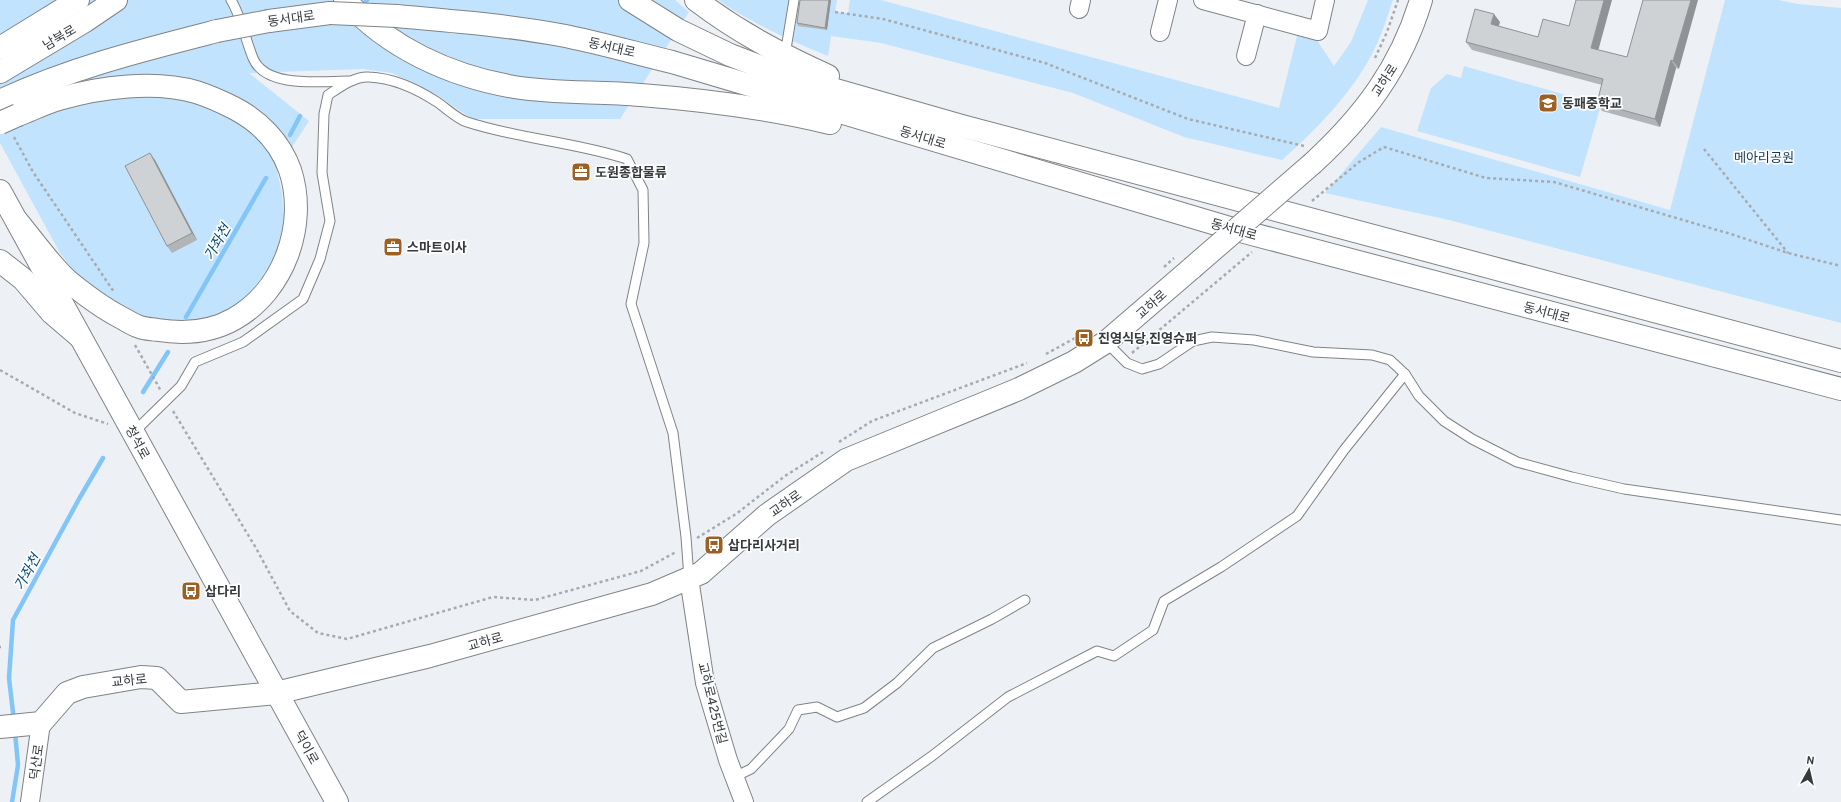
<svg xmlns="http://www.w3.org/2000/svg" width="1841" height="802" font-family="Overpass,'Noto Sans KR',sans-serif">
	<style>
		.green { fill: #c2e3fe }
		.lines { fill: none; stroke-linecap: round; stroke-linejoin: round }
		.stream { stroke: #81c5f9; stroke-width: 4.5 }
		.lane-casing { stroke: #808386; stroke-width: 11 }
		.street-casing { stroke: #808386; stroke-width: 20 }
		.secondary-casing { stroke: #808386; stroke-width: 24 }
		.primary-casing { stroke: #808386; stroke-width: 24 }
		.highway-casing { stroke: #808386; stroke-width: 24 }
		.path { stroke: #a8abae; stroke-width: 2.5; stroke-dasharray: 3 3; stroke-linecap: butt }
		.lane { stroke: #fff; stroke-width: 9 }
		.street { stroke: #fff; stroke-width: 18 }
		.secondary { stroke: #fff; stroke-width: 22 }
		.primary { stroke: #fff; stroke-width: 22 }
		.highway { stroke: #fff; stroke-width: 22 }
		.secondary-bridge-casing { stroke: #808386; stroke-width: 24; stroke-linecap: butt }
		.highway-bridge-casing { stroke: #808386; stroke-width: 24; stroke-linecap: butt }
		.secondary-bridge { stroke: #fff; stroke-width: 22 }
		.highway-bridge { stroke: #fff; stroke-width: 22 }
		.wall { fill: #b1b5b7 }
		.shaded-wall { fill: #909395 }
		.building { fill: #ced2d5; stroke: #909395 }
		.labels { text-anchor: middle; stroke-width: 3.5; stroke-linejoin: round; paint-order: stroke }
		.street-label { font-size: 13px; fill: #38393a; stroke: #fdfeff }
		.poi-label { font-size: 13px; font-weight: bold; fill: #38393a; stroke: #fdfeff; text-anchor: start }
		.park-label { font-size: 13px; fill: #133852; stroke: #fdfeff }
		.water-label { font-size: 14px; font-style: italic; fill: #034b75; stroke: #fdfeff }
	</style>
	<rect width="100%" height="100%" fill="#edf1f5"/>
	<!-- green -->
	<g class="green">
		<path d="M0 0H675L689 12 620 119H472L435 94 392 73 363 69 249 73 309 121 277 170 282 193 284 219 279 248 266 274 250 294 230 311 202 322 144 320 87 289 60 253 0 143Z"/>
		<path d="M718 0H837L835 12 848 13 850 0H881L1279 108 1298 32 1315 37 1334 66 1351 42 1368 0H1393C1387 18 1381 37 1372 54 1352 93 1314 132 1282 160L1184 137 1073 93 881 43 831 36 828 56C789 40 753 24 718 0Z"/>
		<path d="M1725 0H1779L1798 4 1841 8V323L1449 220 1325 193 1381 127 1670 210Z"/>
		<path d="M1464 66 1601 105 1580 177 1417 131 1431 88 1447 74 1461 78Z"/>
	</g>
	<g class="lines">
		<!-- stream -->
		<g class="stream">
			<path d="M362 7 367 0"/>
			<path d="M290 135 300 116"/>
			<path d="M186 317 266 178"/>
			<path d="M143 392 168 352"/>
			<path d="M14 721 9 678 13 620 79 499 103 458"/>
			<path d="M12 802 18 765 15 732"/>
		</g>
		<defs>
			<g id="lane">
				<path d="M231 0C242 18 245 39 253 58 265 89 323 81 349 81"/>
				<path d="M785 55 794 0"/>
				<path d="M1106 342 1127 363 1142 369 1159 364 1193 341 1212 337 1254 340 1313 352 1372 355 1390 360 1405 374 1419 396 1444 421 1472 439 1517 462 1572 477 1624 489 1841 520"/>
				<path d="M133 433 181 386 195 362 243 342 303 299 320 259 330 221 322 173 324 114 328 95C340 87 355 76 369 77 393 78 417 89 437 102 446 108 457 119 467 122 519 139 575 142 627 159L643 190 644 243 631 304 673 433 686 537 689 578"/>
				<path d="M734 777 751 769 789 729 798 710 817 707 837 717 864 708 897 683 933 648 992 619 1025 600"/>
				<path d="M867 802 932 756 1008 697 1097 651 1114 656 1153 630 1164 601 1221 567 1297 516 1344 450 1405 374"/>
			</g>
			<g id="street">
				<path d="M1203 0 1318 31 1325 0"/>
				<path d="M1079 9 1081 0"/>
				<path d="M1160 32 1168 0"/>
				<path d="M1246 56 1257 14"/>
				<path d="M689 578 705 683 728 760 744 802"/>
				<path d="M30 802 41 723"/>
			</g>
			<g id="secondary">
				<path d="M1313 163C1364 116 1401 67 1421 0"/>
				<path d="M0 191 337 802"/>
				<path d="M0 727 41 723 67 693 83 687 141 677 157 678 181 702 276 693 430 656 652 594 701 573 767 515 846 460 1019 389 1074 362 1106 342 1192 268"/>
			</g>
			<g id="primary">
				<path d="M0 48 78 0"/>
				<path d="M0 72 85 21 116 0"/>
			</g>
			<g id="highway">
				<path d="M345 0C389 48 450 76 514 87 556 94 599 91 641 95 704 100 769 108 830 123"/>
				<path d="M630 0 678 30 730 55 780 74 962 126 1841 361"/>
				<path d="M696 0C738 32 780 54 828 76"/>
				<path d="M397 16C451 21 506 25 560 35 597 42 635 53 672 62L1233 229 1841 389"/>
				<path d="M269 21 330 13"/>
				<path d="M0 101C70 68 143 50 217 31"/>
				<path d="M17 221C33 240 50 265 68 281 84 294 101 307 120 317 126 320 133 325 140 327 145 329 152 329 158 330 183 334 211 332 234 319 284 291 308 224 290 170 280 142 259 121 234 108 222 102 209 96 196 92 155 80 100 87 59 99 45 103 31 110 18 115"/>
				<path d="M0 261 23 279 52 313 80 337"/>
			</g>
		</defs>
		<!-- lane casing -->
		<use href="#lane" class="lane-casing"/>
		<!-- street casing -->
		<use href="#street" class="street-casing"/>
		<!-- secondary casing -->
		<use href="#secondary" class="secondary-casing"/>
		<!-- primary casing -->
		<use href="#primary" class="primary-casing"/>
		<!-- highway casing -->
		<use href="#highway" class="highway-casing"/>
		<!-- path -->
		<g class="path">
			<path d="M835 12 883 19 1045 63 1188 119 1304 146"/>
			<path d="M1375 58 1387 32 1398 0"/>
			<path d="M14 137 33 172 114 292"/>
			<path d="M1704 149 1788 253"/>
			<path d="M1312 201 1359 162 1384 147 1486 178 1554 182 1734 235 1788 253 1841 266"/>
			<path d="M1164 267 1174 258"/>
			<path d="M135 345 161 391"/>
			<path d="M1132 353 1252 252"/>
			<path d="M1046 354 1077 337"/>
			<path d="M0 370 75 413 108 424"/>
			<path d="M173 411 256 548 290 611 318 633 347 639 493 597 535 600 641 571 676 552"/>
			<path d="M839 442 872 421 1027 363"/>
			<path d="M697 538 736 514 785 476 823 452"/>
			<path d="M0 647H1"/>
		</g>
		<!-- lane -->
		<use href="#lane" class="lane"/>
		<!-- street -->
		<use href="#street" class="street"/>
		<!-- secondary -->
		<use href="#secondary" class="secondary"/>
		<!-- primary -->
		<use href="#primary" class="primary"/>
		<!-- highway -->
		<use href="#highway" class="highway"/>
		<defs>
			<path id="secondary-bridge" d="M1192 268 1313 163"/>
			<g id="highway-bridge">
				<path d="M330 13 397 16"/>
				<path d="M217 31 269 21"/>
				<path d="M0 123 18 115"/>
			</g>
		</defs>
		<!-- secondary-bridge casing -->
		<use href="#secondary-bridge" class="secondary-bridge-casing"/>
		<!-- highway-bridge casing -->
		<use href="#highway-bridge" class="highway-bridge-casing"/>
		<!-- secondary-bridge -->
		<use href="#secondary-bridge" class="secondary-bridge"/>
		<!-- highway-bridge -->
		<use href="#highway-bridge" class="highway-bridge"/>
	</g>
	<!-- wall -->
	<g class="wall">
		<path d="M800 0H831L827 30 798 26 797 23Z"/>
		<path d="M1643 0 1679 69 1676 68 1660 127 1602 111 1597 103 1602 85 1472 50 1466 42 1500 22 1498 26 1538 37 1598 50 1627 57Z"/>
		<path d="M155 160 197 240 172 253 167 246Z"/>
	</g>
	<!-- shaded-wall -->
	<g class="shaded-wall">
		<path d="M829 0H831L827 30 825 28Z"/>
		<path d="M1604 0H1612L1597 55 1591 48Z"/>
		<path d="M1691 0H1698L1679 69 1673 61Z"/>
		<path d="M1494 14 1500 22 1497 32 1491 24Z"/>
		<path d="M1671 60 1676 68 1660 127 1655 119Z"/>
		<path d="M150 153 155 160 197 240 192 233Z"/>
	</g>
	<!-- building -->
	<g class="building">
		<path d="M800 0H829L825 28 797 23Z"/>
		<path d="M1576 0H1604L1591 48 1627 57 1643 0H1691L1673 61 1671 60 1655 119 1597 103 1603 79 1466 42 1475 9 1494 14 1491 24 1538 37 1543 19 1569 26Z"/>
		<path d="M150 153 192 233 167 246 125 166Z"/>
	</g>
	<!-- icons -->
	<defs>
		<symbol id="school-square" viewBox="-11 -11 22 22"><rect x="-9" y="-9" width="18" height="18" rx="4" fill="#9c6022" stroke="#fdfeff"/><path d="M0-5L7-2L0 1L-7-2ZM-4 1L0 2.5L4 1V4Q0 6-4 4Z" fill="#fff"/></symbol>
		<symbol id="office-square" viewBox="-11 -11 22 22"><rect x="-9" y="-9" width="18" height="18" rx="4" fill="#9c6022" stroke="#fdfeff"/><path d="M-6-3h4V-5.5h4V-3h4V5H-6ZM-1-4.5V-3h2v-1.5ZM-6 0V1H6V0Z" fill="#fff"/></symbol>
		<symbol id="bus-square" viewBox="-11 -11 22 22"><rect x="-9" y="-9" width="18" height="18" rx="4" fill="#9c6022" stroke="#fdfeff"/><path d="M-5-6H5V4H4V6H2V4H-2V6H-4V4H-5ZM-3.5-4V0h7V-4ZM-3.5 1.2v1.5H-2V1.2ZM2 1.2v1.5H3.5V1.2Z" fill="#fff"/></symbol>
	</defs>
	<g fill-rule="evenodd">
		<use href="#school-square" x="1537" y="92" width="22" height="22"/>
		<use href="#office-square" x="570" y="161" width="22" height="22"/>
		<use href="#office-square" x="382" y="236" width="22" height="22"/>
		<use href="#bus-square" x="1073" y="327" width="22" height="22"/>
		<use href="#bus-square" x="703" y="534" width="22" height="22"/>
		<use href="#bus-square" x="180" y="580" width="22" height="22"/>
	</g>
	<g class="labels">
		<!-- street labels -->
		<g class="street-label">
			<text transform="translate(291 18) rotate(-8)" y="5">동서대로</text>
			<text transform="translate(59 37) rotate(-31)" y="5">남북로</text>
			<text transform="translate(612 47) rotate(13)" y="5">동서대로</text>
			<text transform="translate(1384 80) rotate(-57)" y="5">교하로</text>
			<text transform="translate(923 137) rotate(17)" y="5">동서대로</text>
			<text transform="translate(1234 229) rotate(16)" y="5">동서대로</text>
			<text transform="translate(1151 304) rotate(-42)" y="5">교하로</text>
			<text transform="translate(1547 312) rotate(15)" y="5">동서대로</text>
			<text transform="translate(138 442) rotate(61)" y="5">청석로</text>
			<text transform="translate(785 503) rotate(-35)" y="5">교하로</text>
			<text transform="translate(485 641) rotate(-16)" y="5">교하로</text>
			<text transform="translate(129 680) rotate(-6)" y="5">교하로</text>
			<text transform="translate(713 703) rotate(76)" y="5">교하로425번길</text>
			<text transform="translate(307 747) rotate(61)" y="5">덕이로</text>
			<text transform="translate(36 762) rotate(-82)" y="5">덕산로</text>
		</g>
		<!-- poi labels -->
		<g class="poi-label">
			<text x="1562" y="108">동패중학교</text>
			<text x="595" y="177">도원종합물류</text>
			<text x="407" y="252">스마트이사</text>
			<text x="1098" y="343">진영식당,진영슈퍼</text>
			<text x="728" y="550">삽다리사거리</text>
			<text x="205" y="596">삽다리</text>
		</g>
		<!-- park labels -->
		<g class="park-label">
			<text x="1764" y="162">메아리공원</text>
		</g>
		<!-- water labels -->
		<g class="water-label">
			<text transform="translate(217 242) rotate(-60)" y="5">가좌천</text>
			<text transform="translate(27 572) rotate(-61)" y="5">가좌천</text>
		</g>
	</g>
	<!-- north arrow -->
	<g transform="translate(1809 770) rotate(8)" stroke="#fdfeff" stroke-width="3" paint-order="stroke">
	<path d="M0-3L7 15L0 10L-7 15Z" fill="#38393a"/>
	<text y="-6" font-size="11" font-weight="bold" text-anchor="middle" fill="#38393a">N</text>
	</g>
</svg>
